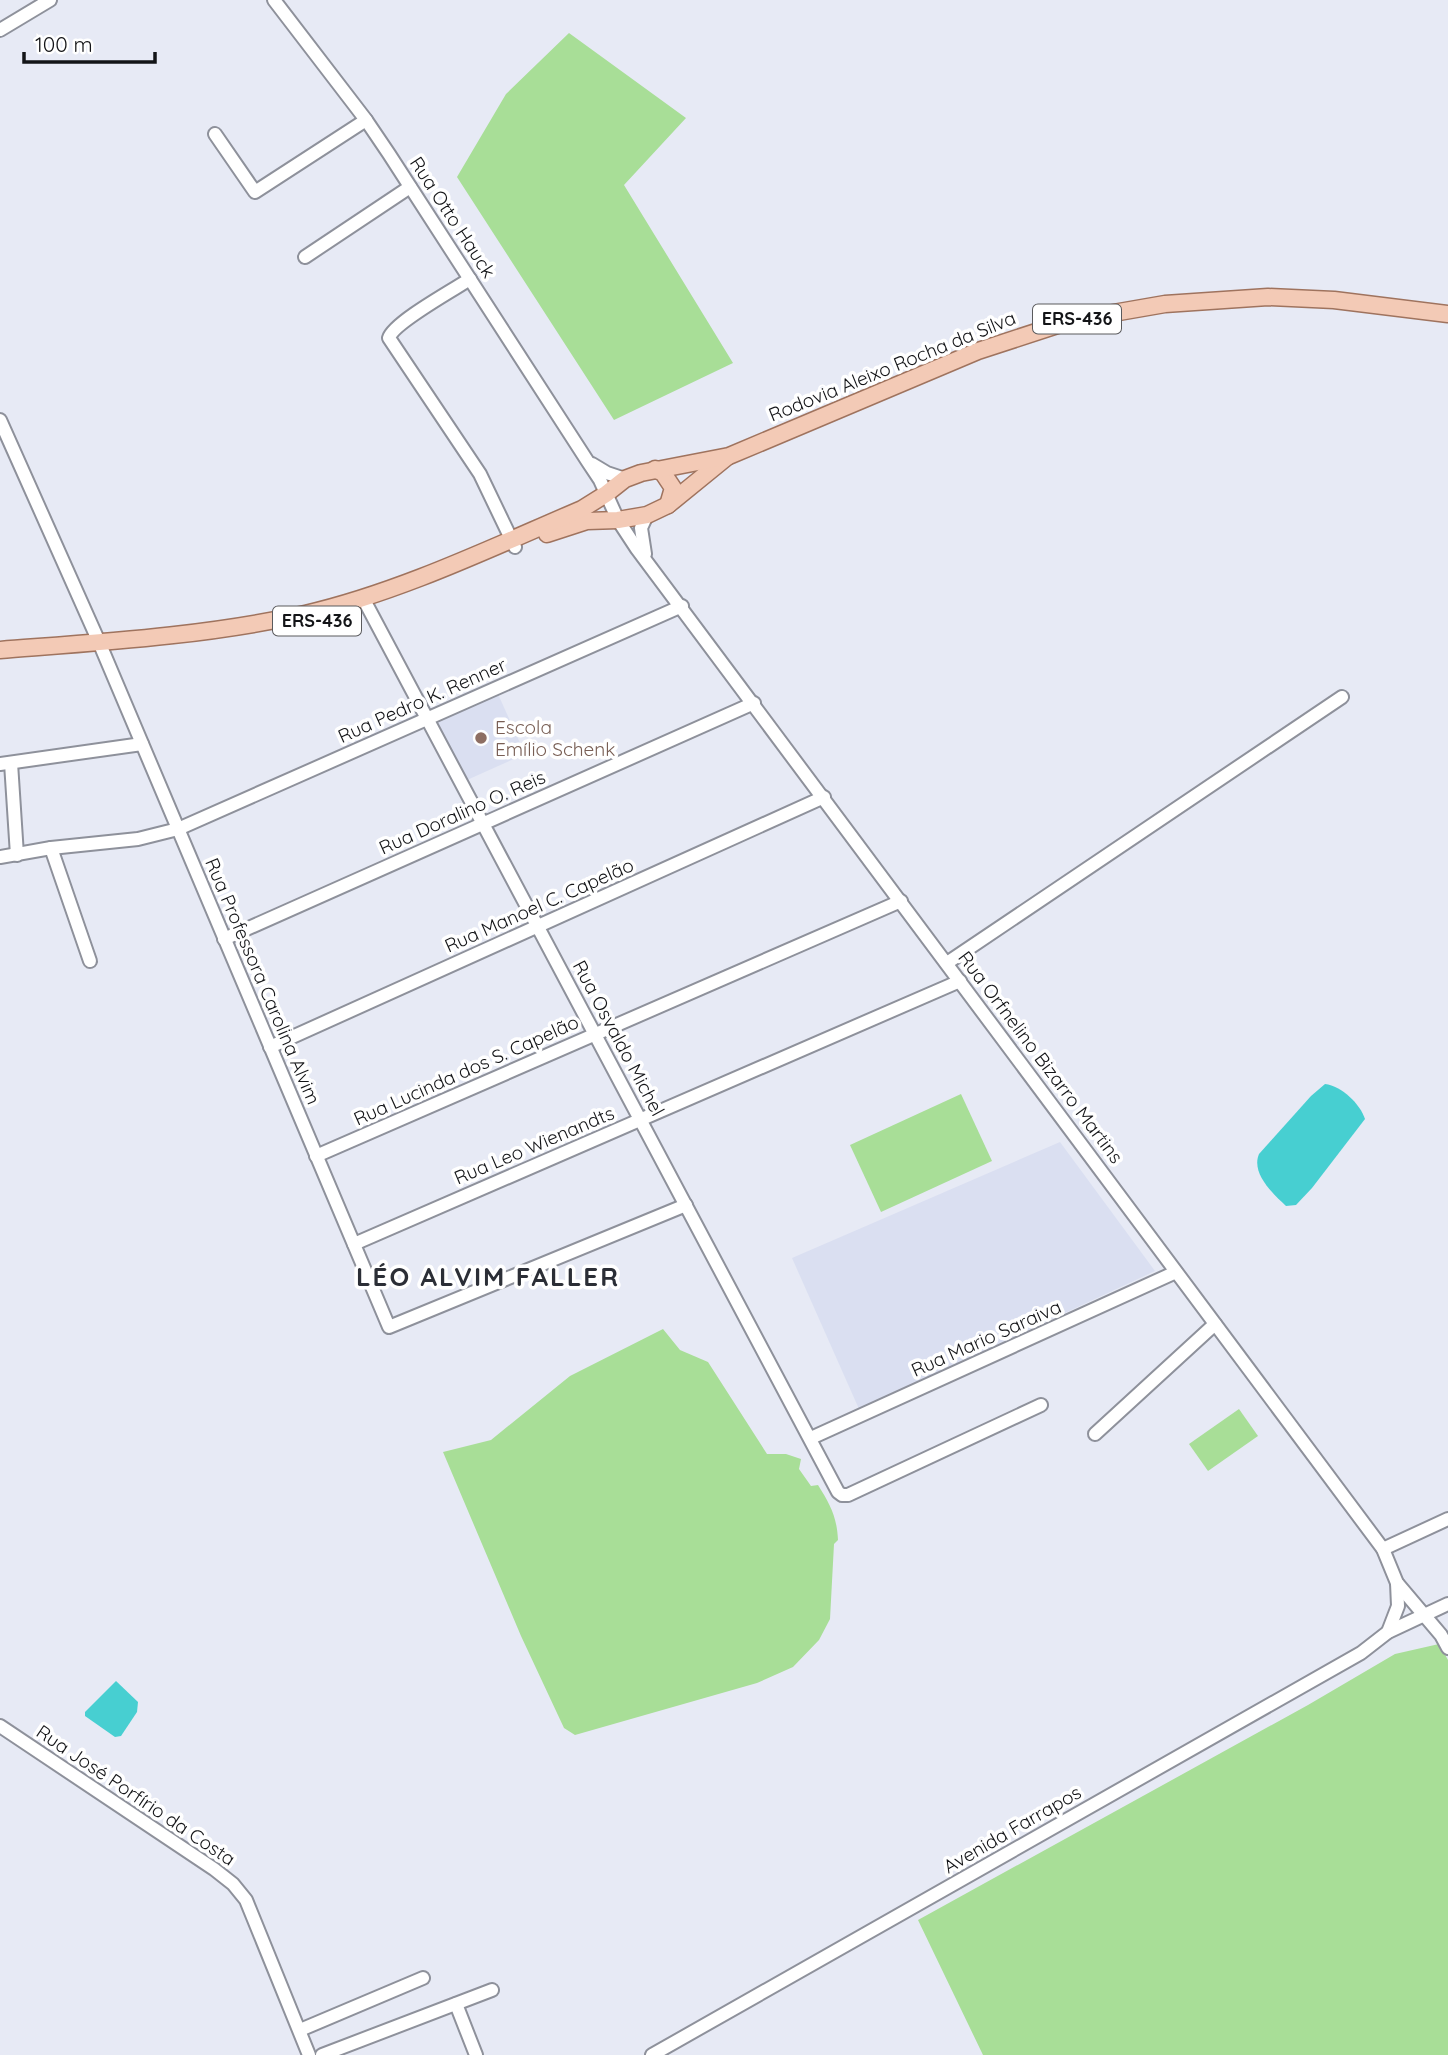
<svg xmlns="http://www.w3.org/2000/svg" width="1448" height="2055" font-family="Quicksand,sans-serif">
	<style>
		.built { fill: #dadff1 }
		.green { fill: #a8de97 }
		.water { fill: #47cfd1 }
		.lines { fill: none; stroke-linecap: round; stroke-linejoin: round }
		.minor-casing { stroke: #8e919b; stroke-width: 16 }
		.major-casing { stroke: #9f735e; stroke-width: 19 }
		.minor { stroke: #fff; stroke-width: 12 }
		.major { stroke: #f3cab6; stroke-width: 16 }
		.education-dot { fill: #8d6e63; stroke: #fff; stroke-width: 2.5 }
		.labels { text-anchor: middle; stroke-width: 7; stroke-linejoin: round; paint-order: stroke }
		.shield { fill: #fff; stroke: #5a5a5d; stroke-width: 2 }
		.shield-label { font-size: 18px; font-weight: bold; fill: #131417 }
		.street-label { font-size: 19px; fill: #131417; stroke: #fff }
		.education-label { font-size: 19px; fill: #785e54; stroke: #fff; text-anchor: start }
		.district-label { font-size: 26px; font-weight: bold; letter-spacing: 2px; fill: #2b2e36; stroke: #fff }
	</style>
	<rect width="100%" height="100%" fill="#e7eaf5"/>
	<!-- built -->
	<g class="built">
		<path d="M498 694 525 754 467 780 436 722Z"/>
		<path d="M1060 1142 1155 1271 859 1409 792 1258Z"/>
	</g>
	<!-- green -->
	<g class="green">
		<path d="M569 33 686 118 624 185 733 363 614 420 457 177 506 94Z"/>
		<path d="M961 1094 992 1161 881 1212 850 1145Z"/>
		<path d="M663 1329 680 1350 708 1362 767 1454H786L801 1459 799 1469 811 1486 818 1485C830 1504 837 1517 838 1540L834 1544 830 1619 819 1640 793 1667 757 1683 575 1735 564 1728 521 1636 443 1452 491 1440 570 1376Z"/>
		<path d="M1239 1409 1258 1436 1208 1471 1189 1444Z"/>
		<path d="M1439 1644 1448 1660V2055H983L918 1920 1308 1705 1395 1654Z"/>
	</g>
	<!-- water -->
	<g class="water">
		<path d="M1325 1084C1342 1086 1360 1104 1365 1119L1312 1188 1296 1205 1286 1206C1272 1193 1251 1173 1259 1154L1311 1096Z"/>
		<path d="M116 1681 138 1702 137 1712 121 1736 115 1737 85 1716V1712Z"/>
	</g>
	<g class="lines">
		<defs>
			<g id="minor">
				<path d="M274 0 366 120 389 154 588 462 600 480 618 520 637 549 1383 1549 1397 1583 1441 1635 1448 1648"/>
				<path d="M0 30 50 0"/>
				<path d="M215 134 255 192 366 120"/>
				<path d="M305 257 410 187"/>
				<path d="M470 279C453 290 393 323 389 338L480 474 515 547"/>
				<path d="M0 420 99 642 389 1327 686 1205"/>
				<path d="M592 464 607 473 625 479"/>
				<path d="M645 554 641 528 647 515"/>
				<path d="M363 598 838 1492 842 1495H848L1041 1405"/>
				<path d="M11 763 17 855"/>
				<path d="M0 764 142 744"/>
				<path d="M51 848 90 961"/>
				<path d="M0 857 51 848 138 839 178 829 682 606"/>
				<path d="M224 939 754 703"/>
				<path d="M947 963 1342 697"/>
				<path d="M270 1047 824 797"/>
				<path d="M316 1156 901 901"/>
				<path d="M354 1244 960 981"/>
				<path d="M1095 1434 1215 1324"/>
				<path d="M811 1438 1176 1272"/>
				<path d="M1383 1549 1448 1519"/>
				<path d="M1388 1632 1398 1606 1397 1583"/>
				<path d="M0 1726 214 1869 233 1884 246 1900 309 2055"/>
				<path d="M456 2004 476 2055"/>
				<path d="M300 2030 423 1978"/>
				<path d="M322 2055 492 1990"/>
				<path d="M652 2055 1361 1653 1388 1632 1448 1604"/>
			</g>
			<g id="major">
				<path d="M655 469 663 473 673 488 668 505"/>
				<path d="M547 534 587 521 618 520 647 515 668 505 727 457"/>
				<path d="M0 650C102 642 205 636 305 614 400 592 493 547 582 509L606 494 625 479 641 473 729 456 978 351 1073 320 1165 304 1268 297 1334 300 1448 314"/>
			</g>
		</defs>
		<!-- minor casing -->
		<use href="#minor" class="minor-casing"/>
		<!-- major casing -->
		<use href="#major" class="major-casing"/>
		<!-- minor -->
		<use href="#minor" class="minor"/>
		<!-- major -->
		<use href="#major" class="major"/>
	</g>
	<!-- markers -->
	<circle class="education-dot" cx="481" cy="738" r="7"/>
	<g class="labels">
		<!-- shield labels -->
		<g class="shield">
			<rect x="1033" y="304.5" width="88" height="29" rx="5"/>
			<rect x="273" y="606.5" width="88" height="29" rx="5"/>
		</g>
		<g class="shield-label">
			<text x="1077" y="325">ERS-436</text>
			<text x="317" y="627">ERS-436</text>
		</g>
		<!-- street labels -->
		<g class="street-label">
			<text transform="translate(453 217) rotate(57)" y="7">Rua Otto Hauck</text>
			<text transform="translate(892 366) rotate(-22)" y="7">Rodovia Aleixo Rocha da Silva</text>
			<text transform="translate(422 700) rotate(-24)" y="7">Rua Pedro K. Renner</text>
			<text transform="translate(462 812) rotate(-24)" y="7">Rua Doralino O. Reis</text>
			<text transform="translate(539 905) rotate(-24)" y="7">Rua Manoel C. Capelão</text>
			<text transform="translate(263 981) rotate(67)" y="7">Rua Professora Carolina Alvim</text>
			<text transform="translate(619 1038) rotate(62)" y="7">Rua Osvaldo Michel</text>
			<text transform="translate(1041 1057) rotate(53)" y="7">Rua Orfnelino Bizarro Martins</text>
			<text transform="translate(466 1070) rotate(-24)" y="7">Rua Lucinda dos S. Capelão</text>
			<text transform="translate(534 1145) rotate(-23)" y="7">Rua Leo Wienandts</text>
			<text transform="translate(986 1338) rotate(-24)" y="7">Rua Mario Saraiva</text>
			<text transform="translate(136 1795) rotate(34)" y="7">Rua José Porfírio da Costa</text>
			<text transform="translate(1012 1829) rotate(-30)" y="7">Avenida Farrapos</text>
		</g>
		<!-- education labels -->
		<g class="education-label">
			<text x="495" y="734">Escola<tspan x="495" dy="22">Emílio Schenk</tspan></text>
		</g>
		<!-- district labels -->
		<g class="district-label">
			<text x="488" y="1286">LÉO ALVIM FALLER</text>
		</g>
	</g>
	<!-- scale -->
	<path d="M24 52v10h131v-10" fill="none" stroke="#131417" stroke-width="3.5"/>
	<text x="35" y="52" font-size="21" fill="#131417" stroke="#ffffff" stroke-width="5" paint-order="stroke">100 m</text>
</svg>
